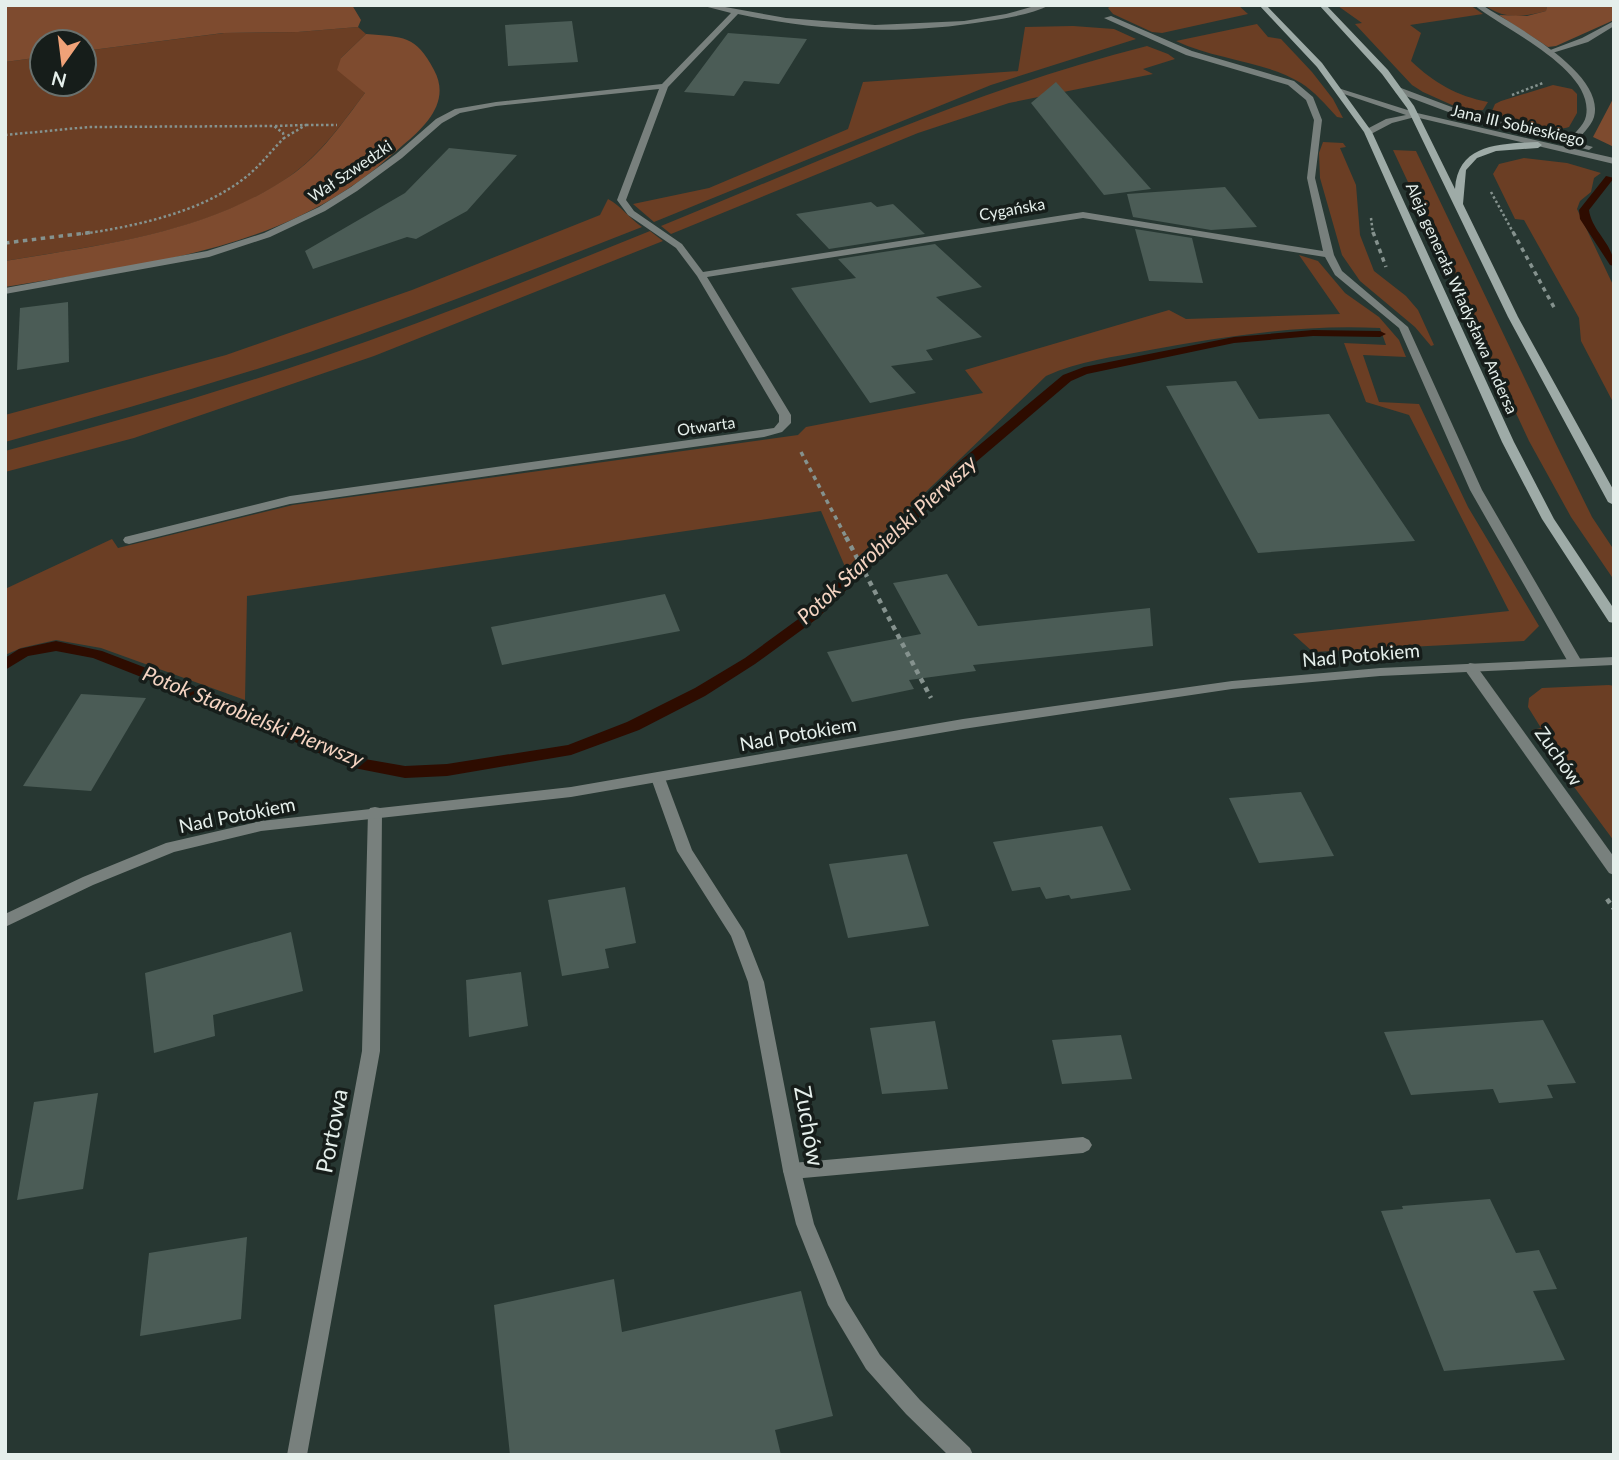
<svg xmlns="http://www.w3.org/2000/svg" width="1619" height="1460" font-family="Lato,sans-serif">
	<style>
		.green { fill: #6b3e24 }
		.forest { fill: #7e4b2f }
		.lines { fill: none; stroke-linecap: round; stroke-linejoin: round }
		.stream { fill: #2e0c00; fill-rule: evenodd }
		.building { fill: #4b5c56 }
		.path-far2 { stroke: #85928e; stroke-width: 2.5; stroke-dasharray: 2.5 2.5; stroke-linecap: butt }
		.path-far1 { stroke: #85928e; stroke-width: 3.5; stroke-dasharray: 4.5 4.5; stroke-linecap: butt }
		.path { stroke: #85928e; stroke-width: 4.5; stroke-dasharray: 5 5; stroke-linecap: butt }
		.service { fill: #78807d; fill-rule: evenodd }
		.minor { fill: #78807d; fill-rule: evenodd }
		.tertiary { fill: #78807d; fill-rule: evenodd }
		.secondary { fill: #9eaba7; fill-rule: evenodd }
		.labels { text-anchor: middle; stroke-width: 7; stroke-linejoin: round; paint-order: stroke }
		.far-street-label { font-size: 16px; fill: #e5efeb; stroke: #161d1a }
		.street-label { font-size: 19px; fill: #e5efeb; stroke: #161d1a }
		.water-label { font-size: 21px; font-style: italic; fill: #f5d4c2; stroke: #161d1a }
		.near-street-label { font-size: 23px; fill: #e5efeb; stroke: #161d1a }
	</style>
	<rect width="100%" height="100%" fill="#273732"/>
	<!-- green -->
	<g class="green">
		<path d="M1112 5H1238L1248 14 1162 33 1152 32 1113 14 1108 8Z"/>
		<path d="M1470 5 1483 14 1410 25 1421 33 1411 61C1434 83 1457 96 1488 102L1483 110 1473 111 1452 105 1423 92 1412 85 1355 24 1362 23 1338 6Z"/>
		<path d="M1484 5H1547L1546 11C1521 17 1506 20 1484 5Z"/>
		<path d="M1257 24 1268 37 1281 39 1312 72 1333 99 1343 118 1337 117C1327 106 1314 91 1301 83 1265 61 1216 60 1176 41Z"/>
		<path d="M1073 26 1114 29 1136 39 991 85 654 222 633 204 709 188 848 129 863 82 1018 71 1025 27Z"/>
		<path d="M358 27 366 34 341 58 365 93C343 122 321 154 290 176 210 233 100 245 5 261V62L42 57V84H84V51L224 33 298 32Z"/>
		<path d="M1147 46 1168 54 1175 59 1143 69 1153 74 1009 103 918 133 671 234 661 226C821 161 979 88 1147 46Z"/>
		<path d="M1553 85 1572 89 1577 94V113L1569 127C1553 133 1506 121 1492 111L1495 104 1501 101Z"/>
		<path d="M1323 142 1343 143 1346 147 1340 148 1356 185 1360 235 1374 271 1406 296 1418 310 1434 345 1431 346 1415 327 1360 281 1342 255 1320 178 1319 153Z"/>
		<path d="M1393 150 1416 151 1555 442 1592 517 1614 550V580L1571 517 1529 441Z"/>
		<path d="M1524 158 1567 163 1601 173 1594 178 1591 192 1580 201 1577 209 1614 287V404L1581 341 1579 318 1524 220 1515 219 1493 174 1499 164Z"/>
		<path d="M608 199C621 206 629 218 642 227 532 270 422 314 310 352 209 385 108 414 5 442V415L226 355 412 290 600 215Z"/>
		<path d="M650 231 663 241 374 356 134 438 5 472V451C112 423 217 393 322 357 433 319 541 275 650 231Z"/>
		<path d="M1299 255 1318 261 1345 293 1379 317 1399 340 1406 357 1363 355 1379 402 1419 404 1468 507 1539 626 1524 641 1313 652 1293 634 1509 611 1409 415 1366 402 1344 343 1386 345 1380 328C1302 324 1226 336 1150 350 1114 357 1079 361 1046 376L846 569 821 511 247 596 245 700 101 648 56 640 21 648 5 655V589L112 539 118 548 293 505 798 435 806 427 983 393 965 370 1169 310 1186 319 1340 314Z"/>
		<path d="M1609 685 1614 686V841L1532 730 1541 728 1528 707 1529 698 1542 688Z"/>
	</g>
	<!-- forest -->
	<g class="forest">
		<path d="M5 5H352L361 20 358 27 298 32 223 33 84 51V42H42V57L5 62Z"/>
		<path d="M1547 5H1614V20L1556 46 1548 47 1499 15 1527 16 1546 11Z"/>
		<path d="M366 34C403 37 416 35 434 70 451 101 426 126 403 145 386 160 368 176 349 188 248 256 122 267 5 287V261C102 245 207 233 290 176 321 155 343 122 365 93L337 70 341 58Z"/>
		<path d="M1614 97V147L1593 137Z"/>
	</g>
	<g class="lines">
		<!-- stream -->
		<g class="stream">
			<path d="M1606 176 1614 178 1589 210C1592 232 1614 244 1614 266L1610 265 1580 219 1579 210Z"/>
			<path d="M1313 330 1380 331 1386 334 1380 337 1313 336 1234 343 1087 374 1071 381 969 468 818 618 755 664 705 696 639 730 571 755 447 776 405 778 349 767 230 712 93 658 56 651 28 656 5 670V658L19 649 56 641 102 651 240 704 359 758 405 766 447 764 568 745 627 722 695 688 745 658 808 612 959 462 1063 375 1084 367 1234 337Z"/>
		</g>
	</g>
	<!-- building -->
	<g class="building">
		<path d="M572 21 578 62 508 66 505 25Z"/>
		<path d="M728 33 807 39 779 84 744 81 734 96 684 92Z"/>
		<path d="M1056 82 1151 189 1104 195 1031 103Z"/>
		<path d="M449 148 517 155 467 211 416 239 407 237 313 269 305 251 405 193Z"/>
		<path d="M1225 187 1257 227 1211 230 1133 217 1127 194Z"/>
		<path d="M871 202 877 207 893 204 925 234 829 249 796 214Z"/>
		<path d="M1135 229 1192 238 1203 283 1149 281Z"/>
		<path d="M935 244 982 287 936 297 982 337 926 350 933 360 891 366 916 393 870 403 791 288 856 278 838 259Z"/>
		<path d="M68 302 69 362 17 370 20 308Z"/>
		<path d="M1236 381 1259 419 1329 414 1415 541 1258 553 1166 386Z"/>
		<path d="M947 574 978 626 1150 608 1153 646 973 665 976 671 909 680 914 689 852 702 827 652 921 634 893 583Z"/>
		<path d="M665 594 680 631 502 665 491 627Z"/>
		<path d="M81 694 146 698 91 791 23 786Z"/>
		<path d="M1301 792 1334 856 1259 863 1229 798Z"/>
		<path d="M1102 826 1131 890 1071 899 1069 895 1046 899 1040 887 1012 891 993 842Z"/>
		<path d="M907 854 929 926 848 938 829 864Z"/>
		<path d="M625 887 636 943 605 949 609 968 562 976 548 900Z"/>
		<path d="M291 932 303 991 213 1015 215 1036 154 1053 145 973Z"/>
		<path d="M521 972 528 1026 469 1037 466 980Z"/>
		<path d="M1543 1020 1576 1083 1547 1085 1553 1098 1499 1103 1493 1089 1411 1095 1384 1032Z"/>
		<path d="M935 1021 948 1089 882 1094 870 1028Z"/>
		<path d="M1121 1035 1132 1079 1062 1084 1052 1040Z"/>
		<path d="M98 1093 83 1189 17 1200 34 1102Z"/>
		<path d="M1490 1199 1516 1253 1539 1250 1557 1289 1533 1291 1565 1360 1444 1371 1381 1211 1403 1209 1402 1206Z"/>
		<path d="M247 1237 241 1319 140 1336 149 1253Z"/>
		<path d="M614 1279 622 1332 801 1291 833 1416 775 1430 781 1455H510L494 1305Z"/>
	</g>
	<g class="lines">
		<!-- path-far2 -->
		<g class="path-far2">
			<path d="M1512 95 1543 83"/>
			<path d="M306 125H337"/>
			<path d="M275 126 306 125 284 138"/>
			<path d="M5 135 89 127 274 126 283 133 284 138C271 151 260 166 246 177 202 212 137 226 82 234"/>
			<path d="M1491 192 1514 234"/>
			<path d="M1371 218 1373 234"/>
		</g>
		<!-- path-far1 -->
		<g class="path-far1">
			<path d="M1373 232 1386 267"/>
			<path d="M1513 232 1556 311"/>
			<path d="M5 243 94 232"/>
			<path d="M801 452 847 539"/>
		</g>
		<!-- path -->
		<g class="path">
			<path d="M846 537 931 698"/>
			<path d="M1607 899 1614 909"/>
		</g>
		<!-- service -->
		<g class="service">
			<path d="M1614 21V26L1588 42 1549 54 1545 52 1582 38Z"/>
			<path d="M1083 1137 1089 1140 1092 1145 1089 1150 1083 1153 792 1179 786 1177 783 1171 786 1165 792 1163Z"/>
		</g>
		<!-- minor -->
		<g class="minor">
			<path d="M700 5H714L786 18 875 25 964 21 1006 14 1038 5H1050C1032 14 1008 18 988 21 906 35 819 32 738 14L668 87 626 200 634 211 682 244 703 272 1083 212 1323 251 1307 178 1314 120 1306 100 1288 85 1186 55 1104 18 1111 16 1192 51 1294 81 1313 97 1322 120 1315 178 1334 255 1342 271 1408 327 1482 490 1582 662 1580 665 1575 666 1568 662 1470 490 1399 328 1335 275 1325 257 1083 218 707 277 791 415V423L782 432 764 437 290 504 129 544 125 543 123 540 125 537 290 496 774 428 779 422V415L697 276 676 248 628 215 617 200 659 89 496 106 460 113 442 123 402 158 357 191 325 211 270 237 209 257 5 294V288L207 251 264 233 319 207 351 187 396 154 436 119 455 109 496 102 662 84 731 13Z"/>
			<path d="M1474 5H1482C1513 25 1606 73 1594 117 1591 127 1580 136 1574 144L1567 142C1573 134 1584 126 1586 116 1595 69 1503 29 1474 5Z"/>
			<path d="M1470 663 1475 664 1614 857V875L1609 873 1465 670 1463 667Z"/>
			<path d="M658 773 665 778 692 850 744 931 764 982 801 1171 814 1224 846 1300 880 1355 920 1400 970 1448 973 1455H948L906 1414 866 1369 828 1305 796 1224 783 1171 748 982 731 936 677 851 651 778Z"/>
			<path d="M375 807 380 808 382 812 380 1051 307 1455H287L362 1051 368 812 370 808Z"/>
		</g>
		<!-- tertiary -->
		<g class="tertiary">
			<path d="M1338 88 1417 113 1614 158V164L1415 117 1392 123 1371 134H1365V130L1386 119 1406 115 1338 92Z"/>
			<path d="M1395 88H1401L1457 109 1593 147 1589 150 1451 113 1395 92Z"/>
			<path d="M1614 657V665L1380 676 1232 689 963 729 571 797 261 831 174 852 93 885 5 927V914L83 877 166 843 261 821 571 787 963 719 1232 681 1380 668Z"/>
		</g>
		<!-- secondary -->
		<g class="secondary">
			<path d="M1259 5H1266L1322 63 1372 132 1514 442 1554 519 1614 609V623L1609 622 1542 519 1502 442 1364 132 1317 67Z"/>
			<path d="M1319 5H1326L1388 70 1414 106 1455 189C1458 143 1501 144 1538 142L1542 145 1538 148 1496 151 1477 158 1466 170 1463 204 1518 317 1614 491V505L1608 502 1508 317 1407 108 1382 74Z"/>
		</g>
	</g>
	<g class="labels">
		<!-- far-street labels -->
		<g class="far-street-label">
			<text transform="translate(1518 125) rotate(13)" y="6">Jana III Sobieskiego</text>
			<text transform="translate(350 171) rotate(-34)" y="6">Wał Szwedzki</text>
			<text transform="translate(1012 209) rotate(-10)" y="6">Cygańska</text>
			<text transform="translate(1462 298) rotate(66)" y="6">Aleja generała Władysława Andersa</text>
			<text transform="translate(706 426) rotate(-8)" y="6">Otwarta</text>
		</g>
		<!-- street labels -->
		<g class="street-label">
			<text transform="translate(1361 655) rotate(-5)" y="7">Nad Potokiem</text>
			<text transform="translate(798 734) rotate(-10)" y="7">Nad Potokiem</text>
			<text transform="translate(1559 756) rotate(55)" y="7">Zuchów</text>
			<text transform="translate(237 815) rotate(-11)" y="7">Nad Potokiem</text>
		</g>
		<!-- water labels -->
		<g class="water-label">
			<text transform="translate(887 540) rotate(-43)" y="7">Potok Starobielski Pierwszy</text>
			<text transform="translate(253 717) rotate(22)" y="7">Potok Starobielski Pierwszy</text>
		</g>
		<!-- near-street labels -->
		<g class="near-street-label">
			<text transform="translate(809 1126) rotate(80)" y="8">Zuchów</text>
			<text transform="translate(332 1131) rotate(-79)" y="8">Portowa</text>
		</g>
	</g>
	<!-- border -->
	<rect width="1619" height="1460" fill="none" stroke="#e5efeb" stroke-width="14"/>
	<!-- north arrow -->
	<g transform="translate(63 63) rotate(194)"><circle r="33" fill="#161d1a" stroke="#69716e" stroke-width="2"/>
	<path d="M0-5L12 26L0 18L-12 26Z" fill="#f0a278"/>
	<text y="-10" font-size="19" font-weight="bold" text-anchor="middle" fill="#e5efeb">N</text>
	</g>
</svg>
